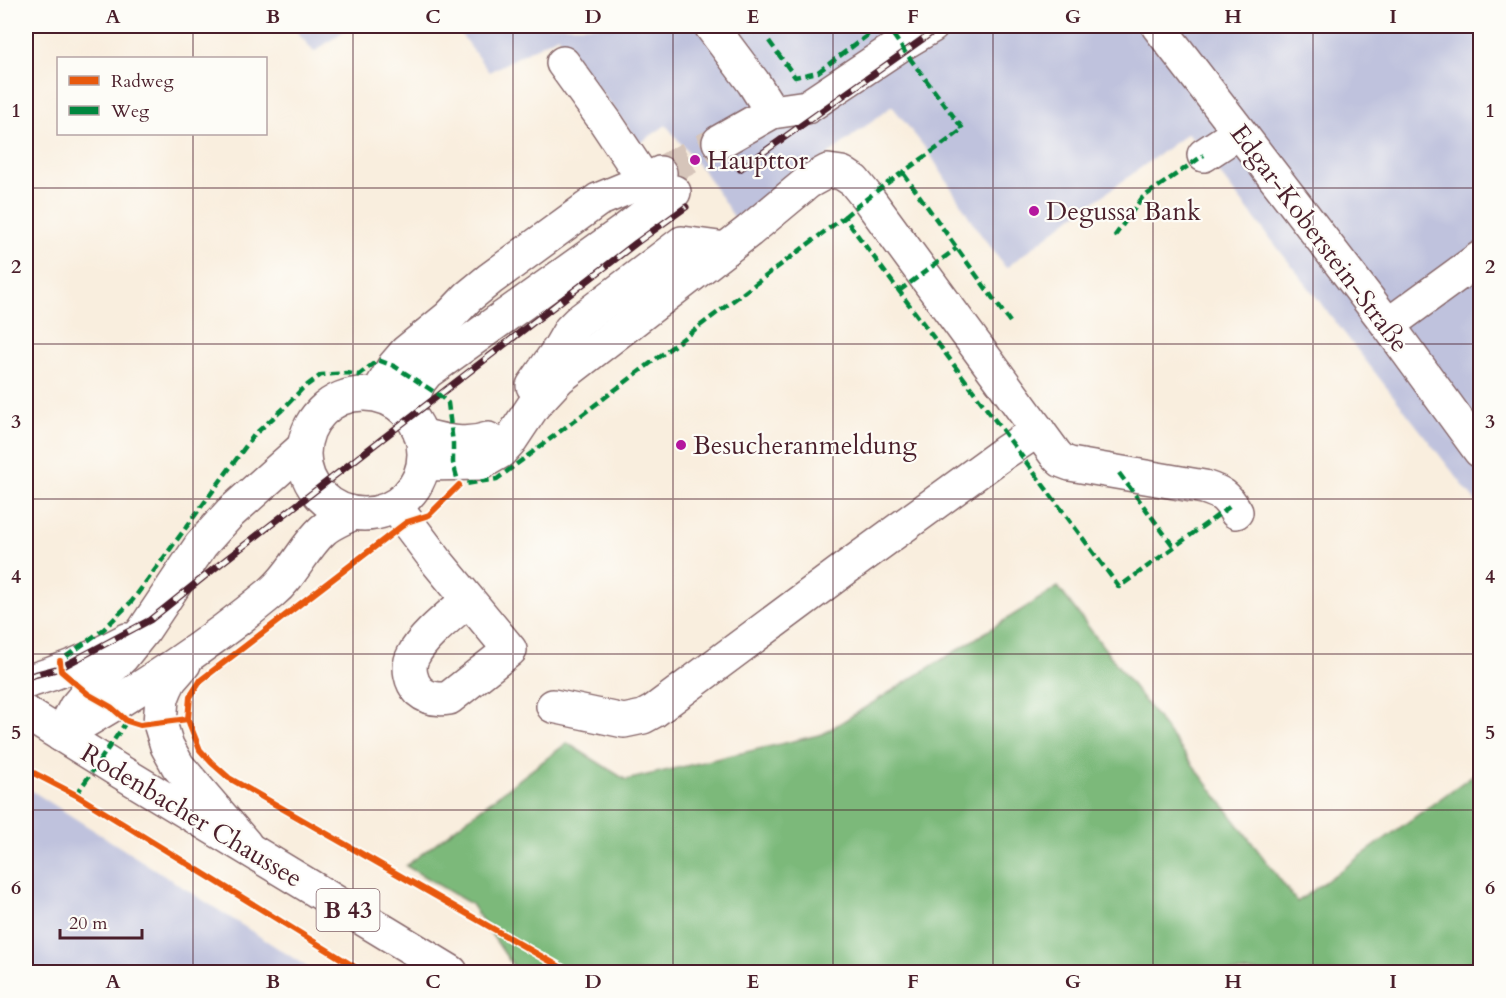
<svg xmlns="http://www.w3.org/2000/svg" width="1506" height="998" font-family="Cardo,serif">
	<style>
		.industrial { fill: #bfc2dd }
		.forest { fill: #7bb97a; stroke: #626c52; stroke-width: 1.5 }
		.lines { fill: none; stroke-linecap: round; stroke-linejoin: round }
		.minor-tunnel { stroke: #d6c5ba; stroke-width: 33; stroke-dasharray: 33 16; stroke-linecap: butt }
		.minor-casing { stroke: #87676a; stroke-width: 36 }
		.major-casing { stroke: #87676a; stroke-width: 36 }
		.minor { stroke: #fff; stroke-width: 33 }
		.major { stroke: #fff; stroke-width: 33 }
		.rail-casing { stroke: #4a1f2b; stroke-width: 7 }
		.rail { stroke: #fdfcf7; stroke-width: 4.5; stroke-dasharray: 14; stroke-linecap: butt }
		.quiet { stroke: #00873e; stroke-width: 4.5; stroke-dasharray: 9 4.5; stroke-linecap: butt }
		.cycleway-casing { stroke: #fdfcf7; stroke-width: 10 }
		.cycleway { stroke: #e8590c; stroke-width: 6 }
		.grid { fill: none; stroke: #4a1f2b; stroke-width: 1.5; stroke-opacity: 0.55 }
		.poi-dot { fill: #b5179e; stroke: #fdfcf7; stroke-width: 2 }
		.labels { text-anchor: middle; stroke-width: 4.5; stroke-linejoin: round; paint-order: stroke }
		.shield { fill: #fdfcf7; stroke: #806168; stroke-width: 1.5 }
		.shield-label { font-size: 24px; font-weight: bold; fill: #4a1f2b }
		.poi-label { font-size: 26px; fill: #4a1f2b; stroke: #fdfcf7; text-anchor: start }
		.street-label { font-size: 26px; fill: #4a1f2b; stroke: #fdfcf7 }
		.neatline { fill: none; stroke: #4a1f2b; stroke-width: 2 }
		.grid-label { font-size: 20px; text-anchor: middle; font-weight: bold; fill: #4a1f2b }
	</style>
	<rect width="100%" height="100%" fill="#fdfcf7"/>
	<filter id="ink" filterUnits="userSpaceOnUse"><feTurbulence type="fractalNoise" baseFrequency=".0167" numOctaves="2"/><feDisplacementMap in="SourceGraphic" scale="12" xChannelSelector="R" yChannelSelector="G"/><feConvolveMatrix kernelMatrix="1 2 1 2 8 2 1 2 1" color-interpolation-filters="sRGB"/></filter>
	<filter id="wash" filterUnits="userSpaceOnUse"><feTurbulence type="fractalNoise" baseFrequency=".008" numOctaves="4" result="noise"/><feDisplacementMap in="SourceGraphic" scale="24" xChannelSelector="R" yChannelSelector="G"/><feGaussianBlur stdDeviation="1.35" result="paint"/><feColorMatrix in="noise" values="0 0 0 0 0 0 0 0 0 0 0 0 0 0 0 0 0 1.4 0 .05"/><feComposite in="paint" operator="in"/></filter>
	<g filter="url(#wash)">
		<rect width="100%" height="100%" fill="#f9eede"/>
		<!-- industrial -->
		<g class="industrial">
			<path d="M292 26H351L314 52Z"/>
			<path d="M455 26H1480V507L1188 133 1086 208 1074 215 1006 268 976 228 930 154 892 106 738 223 705 173 666 125 640 143 558 36 489 72Z"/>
			<path d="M26 787 315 972H26Z"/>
		</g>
		<!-- forest -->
		<path class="forest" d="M1058 587 1297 902 1480 770V956L1454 972H517L471 904 406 866 567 743 626 780 823 734Z"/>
	</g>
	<g filter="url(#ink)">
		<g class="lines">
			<!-- minor-tunnel -->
			<path class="minor-tunnel" d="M660 173 719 142"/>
			<defs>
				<g id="minor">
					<path d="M711 26 753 82 772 112"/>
					<path d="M1158 26 1388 325 1480 451"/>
					<path d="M563 63 605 121 657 199"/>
					<path d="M719 142 772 112 807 107 900 45 932 26"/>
					<path d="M1204 155 1239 132"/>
					<path d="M1388 325 1480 258"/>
					<path d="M533 386 559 349 570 330 578 322 682 243 726 249"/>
					<circle cx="364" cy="454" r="60"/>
					<path d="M377 395 394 366 406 352 449 317 468 297 490 279 598 200 644 181 660 173"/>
					<path d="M407 412 419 382 427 372 624 231 674 192"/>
					<path d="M421 435C445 441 464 447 488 439"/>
					<path d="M424 464 481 463 500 452 510 441 534 405 559 378 749 231 808 182 828 171 842 173 854 181 867 197 1056 455 1062 461 1070 464 1204 487C1222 493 1226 495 1236 512"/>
					<path d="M395 506 438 563 510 650 449 698C437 700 428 699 419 691 411 683 407 667 413 656 423 636 451 615 468 600"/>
					<path d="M184 664 170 680 166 688 162 698 160 723 167 746 178 766 245 844"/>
					<path d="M26 682C61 672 94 658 127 640"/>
					<path d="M553 706 624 721 643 717 654 711 846 568 1005 452 1038 430"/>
					<path d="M63 734C136 693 207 646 271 593 293 575 303 548 323 530 331 523 342 519 351 514"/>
					<path d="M61 735 75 708 97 682 123 656 144 630 201 545 230 513 304 447"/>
				</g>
				<path id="major" d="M26 713 116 769 451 972"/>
			</defs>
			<!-- minor casing -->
			<use href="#minor" class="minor-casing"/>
			<!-- major casing -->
			<use href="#major" class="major-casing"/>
			<!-- minor -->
			<use href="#minor" class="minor"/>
			<!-- major -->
			<use href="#major" class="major"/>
			<defs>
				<g id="rail">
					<path d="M740 169 941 26"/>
					<path d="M26 677 60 668 150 620 215 568 636 243 686 207"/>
				</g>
			</defs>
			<!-- rail casing -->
			<use href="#rail" class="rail-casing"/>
			<!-- rail -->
			<use href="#rail" class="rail"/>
			<!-- quiet -->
			<g class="quiet">
				<path d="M769 41 795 77 818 72 880 26"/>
				<path d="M903 173 1010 322"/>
				<path d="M844 217C881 185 924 159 963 129L905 52 887 26"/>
				<path d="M1114 237 1142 198 1204 155"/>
				<path d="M899 291 957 248"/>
				<path d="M1119 473 1174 547"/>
				<path d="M456 489 459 485 497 479 844 217 1119 587 1232 505"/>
				<path d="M60 667V661L104 629 132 601 254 435 282 410 302 389 321 375 347 373 359 375 378 360 394 366 439 395 448 403 453 443V463L459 485"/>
				<path d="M76 795 127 721"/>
			</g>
			<defs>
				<g id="cycleway">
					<path d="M459 485 429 515 407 522 201 680 190 697 188 719 190 725 200 750 212 763 229 778 569 972"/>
					<path d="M60 661 61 671 88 694 111 707 127 721 140 725 188 719"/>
					<path d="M26 769 76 795 363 972"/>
				</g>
			</defs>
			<!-- cycleway casing -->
			<use href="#cycleway" class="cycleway-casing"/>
			<!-- cycleway -->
			<use href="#cycleway" class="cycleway"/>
		</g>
	</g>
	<!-- grid -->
	<path class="grid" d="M193 26V58M353 26V972M513 26V972M673 26V972M833 26V972M993 26V972M1153 26V972M1313 26V972M193 134V972M26 188H1480M26 344H1480M26 499H1480M26 654H1480M26 810H1480"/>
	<!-- markers -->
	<g class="poi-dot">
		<circle cx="695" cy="160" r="6"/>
		<circle cx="1034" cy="211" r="6"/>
		<circle cx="681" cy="445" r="6"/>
	</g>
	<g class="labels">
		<!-- shield labels -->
		<rect class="shield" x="316.5" y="889" width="63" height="42" rx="4.5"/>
		<g class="shield-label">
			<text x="348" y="918">B 43</text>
		</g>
		<!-- poi labels -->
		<g class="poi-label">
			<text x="707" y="169">Haupttor</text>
			<text x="1046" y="220">Degussa Bank</text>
			<text x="693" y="454">Besucheranmeldung</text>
		</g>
		<!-- street labels -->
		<g class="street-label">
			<text transform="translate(1320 238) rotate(53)" y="9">Edgar-Koberstein-Straße</text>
			<text transform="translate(192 815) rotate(31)" y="9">Rodenbacher Chaussee</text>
		</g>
	</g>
	<!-- margin -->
	<rect width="1506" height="998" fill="none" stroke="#fdfcf7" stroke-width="66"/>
	<!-- legend -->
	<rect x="57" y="57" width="210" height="78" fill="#fdfcf7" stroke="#b5a4a5" stroke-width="1.5"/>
	<rect x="69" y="76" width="30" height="9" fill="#e8590c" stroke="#b5a4a5" stroke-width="1.5"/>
	<text x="111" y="87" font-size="18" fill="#4a1f2b">Radweg</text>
	<rect x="69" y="106" width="30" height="9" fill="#00873e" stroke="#b5a4a5" stroke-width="1.5"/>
	<text x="111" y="117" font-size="18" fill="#4a1f2b">Weg</text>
	<!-- scale -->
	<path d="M60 929v9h82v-9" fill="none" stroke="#4a1f2b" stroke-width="3"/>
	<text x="69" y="929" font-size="18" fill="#4a1f2b" stroke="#fdfcf7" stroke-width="4.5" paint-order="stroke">20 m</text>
	<rect x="33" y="33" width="1440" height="932" class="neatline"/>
	<g class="grid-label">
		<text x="113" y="23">A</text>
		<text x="273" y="23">B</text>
		<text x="433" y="23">C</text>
		<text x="593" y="23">D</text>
		<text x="753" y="23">E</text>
		<text x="913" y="23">F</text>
		<text x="1073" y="23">G</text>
		<text x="1233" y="23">H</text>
		<text x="1393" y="23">I</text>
		<text x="16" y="117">1</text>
		<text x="1490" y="117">1</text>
		<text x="16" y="273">2</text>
		<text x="1490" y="273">2</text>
		<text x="16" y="428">3</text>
		<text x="1490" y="428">3</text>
		<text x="16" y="583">4</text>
		<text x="1490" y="583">4</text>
		<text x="16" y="739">5</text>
		<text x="1490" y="739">5</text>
		<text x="16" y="894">6</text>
		<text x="1490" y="894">6</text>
		<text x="113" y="988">A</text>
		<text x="273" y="988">B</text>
		<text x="433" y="988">C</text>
		<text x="593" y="988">D</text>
		<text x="753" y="988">E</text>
		<text x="913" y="988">F</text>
		<text x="1073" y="988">G</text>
		<text x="1233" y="988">H</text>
		<text x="1393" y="988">I</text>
	</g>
</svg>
